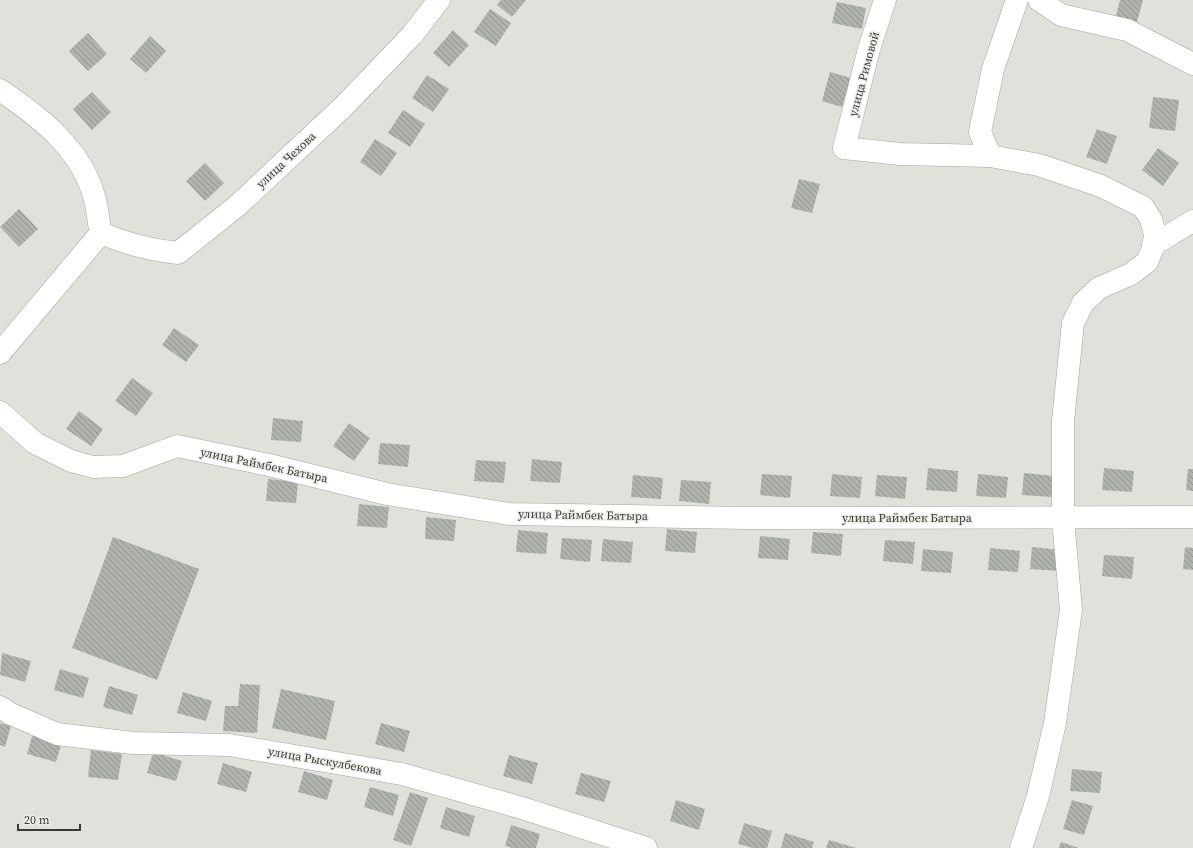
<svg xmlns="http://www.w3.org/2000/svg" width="1193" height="848" font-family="'Source Serif 4',serif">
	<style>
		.building { fill: url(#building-back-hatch) }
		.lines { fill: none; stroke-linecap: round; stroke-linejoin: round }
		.minor-casing { stroke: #a4a5a0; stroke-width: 23 }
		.minor { stroke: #fff; stroke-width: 22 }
		.labels { text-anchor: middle; stroke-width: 3; stroke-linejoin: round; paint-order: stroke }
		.street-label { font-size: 12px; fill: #393a37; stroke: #edeee9 }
	</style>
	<defs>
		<pattern id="building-back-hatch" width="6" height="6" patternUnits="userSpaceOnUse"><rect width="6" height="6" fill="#b0b2ac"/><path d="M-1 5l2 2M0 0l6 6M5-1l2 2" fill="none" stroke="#90928d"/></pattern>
	</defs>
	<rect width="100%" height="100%" fill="#e0e1db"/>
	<!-- building -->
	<g class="building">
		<path d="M501 0H526L512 17 497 5Z"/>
		<path d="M1120 0H1143L1137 22 1116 16Z"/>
		<path d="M837 2 866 8 862 29 832 23Z"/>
		<path d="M490 9 511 23 496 46 474 32Z"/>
		<path d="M453 30 469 45 449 67 433 53Z"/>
		<path d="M88 33 107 54 88 71 69 51Z"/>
		<path d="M150 36 166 51 146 73 130 59Z"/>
		<path d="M830 72 851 78 842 107 822 101Z"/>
		<path d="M427 75 449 89 433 112 412 98Z"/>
		<path d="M92 92 111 112 92 130 73 109Z"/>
		<path d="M1153 97 1179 100 1175 131 1149 128Z"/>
		<path d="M403 110 425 124 410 147 388 133Z"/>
		<path d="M1097 129 1117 136 1107 164 1086 157Z"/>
		<path d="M375 139 397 153 381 176 360 162Z"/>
		<path d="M1158 148 1179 163 1163 186 1142 170Z"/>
		<path d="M205 163 224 183 205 201 186 181Z"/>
		<path d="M799 179 820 184 812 213 791 208Z"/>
		<path d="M19 209 38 229 19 247 0 227Z"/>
		<path d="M174 328 199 345 186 362 162 345Z"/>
		<path d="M132 378 153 393 136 416 115 401Z"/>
		<path d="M79 411 103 429 91 446 66 429Z"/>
		<path d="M273 418 303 421 301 442 271 440Z"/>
		<path d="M349 423 370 438 354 461 333 446Z"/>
		<path d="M380 443 410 445 408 467 378 464Z"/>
		<path d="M532 459 562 462 560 483 530 481Z"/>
		<path d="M476 460 506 462 504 483 474 481Z"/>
		<path d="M928 468 958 471 957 492 926 490Z"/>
		<path d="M1104 468 1134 471 1132 492 1102 490Z"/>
		<path d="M1188 469H1193V491L1186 490Z"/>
		<path d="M1024 473 1054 476 1052 497 1022 495Z"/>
		<path d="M762 474 792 476 790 498 760 495Z"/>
		<path d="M832 474 862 477 860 498 830 496Z"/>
		<path d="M978 474 1008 477 1006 498 976 496Z"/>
		<path d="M633 475 663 478 661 499 631 497Z"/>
		<path d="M877 475 907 477 905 499 875 496Z"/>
		<path d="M268 479 298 482 296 503 266 501Z"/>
		<path d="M681 480 711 482 709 504 679 501Z"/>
		<path d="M359 504 389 507 387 528 357 526Z"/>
		<path d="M426 517 456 520 454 541 425 539Z"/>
		<path d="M667 529 697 532 695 553 665 551Z"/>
		<path d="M518 530 548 533 546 554 516 552Z"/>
		<path d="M813 532 843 534 841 556 811 553Z"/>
		<path d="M760 536 790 539 788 560 758 558Z"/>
		<path d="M113 537 199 569 157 680 72 648Z"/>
		<path d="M562 538 592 540 590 562 560 559Z"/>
		<path d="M603 539 633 542 631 563 601 561Z"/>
		<path d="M885 540 915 542 913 564 883 561Z"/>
		<path d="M1032 547 1062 550 1060 571 1030 569Z"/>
		<path d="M1185 547 1193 548V570L1183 569Z"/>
		<path d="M990 548 1020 551 1018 572 988 570Z"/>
		<path d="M923 549 953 552 951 573 921 571Z"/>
		<path d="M1104 555 1134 557 1132 579 1102 576Z"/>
		<path d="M2 653 31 661 25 682 0 675Z"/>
		<path d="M60 669 89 678 83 698 54 690Z"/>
		<path d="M240 684 260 685 257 733 223 731 225 706H238Z"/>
		<path d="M109 686 138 695 132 715 103 707Z"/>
		<path d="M281 689 335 701 326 740 272 728Z"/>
		<path d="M183 692 212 701 206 721 177 713Z"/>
		<path d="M0 723 11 726 5 747 0 745Z"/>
		<path d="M381 723 410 731 404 752 375 744Z"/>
		<path d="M33 733 62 742 56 762 27 754Z"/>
		<path d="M91 750 122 754 118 780 88 777Z"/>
		<path d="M153 752 182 761 176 781 147 773Z"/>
		<path d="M509 755 538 763 532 784 503 776Z"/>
		<path d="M223 763 252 772 246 792 217 784Z"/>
		<path d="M1072 769 1102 772 1100 793 1070 791Z"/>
		<path d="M304 771 333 780 327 800 298 792Z"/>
		<path d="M581 773 611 781 604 802 575 794Z"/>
		<path d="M370 787 399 795 393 816 364 807Z"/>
		<path d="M410 792 428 798 411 846 393 840Z"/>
		<path d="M676 800 705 809 699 830 670 821Z"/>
		<path d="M1072 800 1093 806 1084 835 1063 829Z"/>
		<path d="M446 807 475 816 469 837 440 828Z"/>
		<path d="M744 823 772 831 767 848H753L738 844Z"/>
		<path d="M511 825 540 834 536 848H513L505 846Z"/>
		<path d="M785 833 814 842 812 848H781Z"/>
		<path d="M829 840 856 848H826Z"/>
		<path d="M1061 842 1079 848H1059Z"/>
	</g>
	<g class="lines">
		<defs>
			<g id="minor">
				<path d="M885 0 869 49 844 148 900 154 990 156 1039 165 1101 186 1143 207 1151 219 1155 235 1153 248 1147 262 1131 274 1099 288 1083 303 1073 323 1063 421V519L1071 610 1055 723 1038 796 1021 848"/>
				<path d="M1039 0 1061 15 1127 30 1193 64"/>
				<path d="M0 90C40 117 83 150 95 200 98 210 98 222 101 233 126 244 150 250 178 253L237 206 344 106 412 35 439 0"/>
				<path d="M990 156 980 132 993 69 1017 0"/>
				<path d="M1153 245 1193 221"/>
				<path d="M0 353 101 233"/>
				<path d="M0 412 35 443 71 461 93 467 123 466 177 446 269 465 387 494 509 514 746 518 1193 517"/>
				<path d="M0 707 11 714 57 734 133 743 229 745 402 774 522 808 646 848"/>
			</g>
		</defs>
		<!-- minor casing -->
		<use href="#minor" class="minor-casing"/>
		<!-- minor -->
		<use href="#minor" class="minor"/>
	</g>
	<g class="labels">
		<!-- street labels -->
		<g class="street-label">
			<text transform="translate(864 74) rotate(-75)" y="4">улица Римовой</text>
			<text transform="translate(286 160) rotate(-43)" y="4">улица Чехова</text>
			<text transform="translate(264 465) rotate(12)" y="4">улица Раймбек Батыра</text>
			<text transform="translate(583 515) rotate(1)" y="4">улица Раймбек Батыра</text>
			<text x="907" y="522">улица Раймбек Батыра</text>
			<text transform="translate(325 761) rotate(10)" y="4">улица Рыскулбекова</text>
		</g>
	</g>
	<!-- scale -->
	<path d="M18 824v6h62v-6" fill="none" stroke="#393a37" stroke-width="2"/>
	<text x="24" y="824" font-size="12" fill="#393a37" stroke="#edeee9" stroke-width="3" paint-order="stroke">20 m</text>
</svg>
